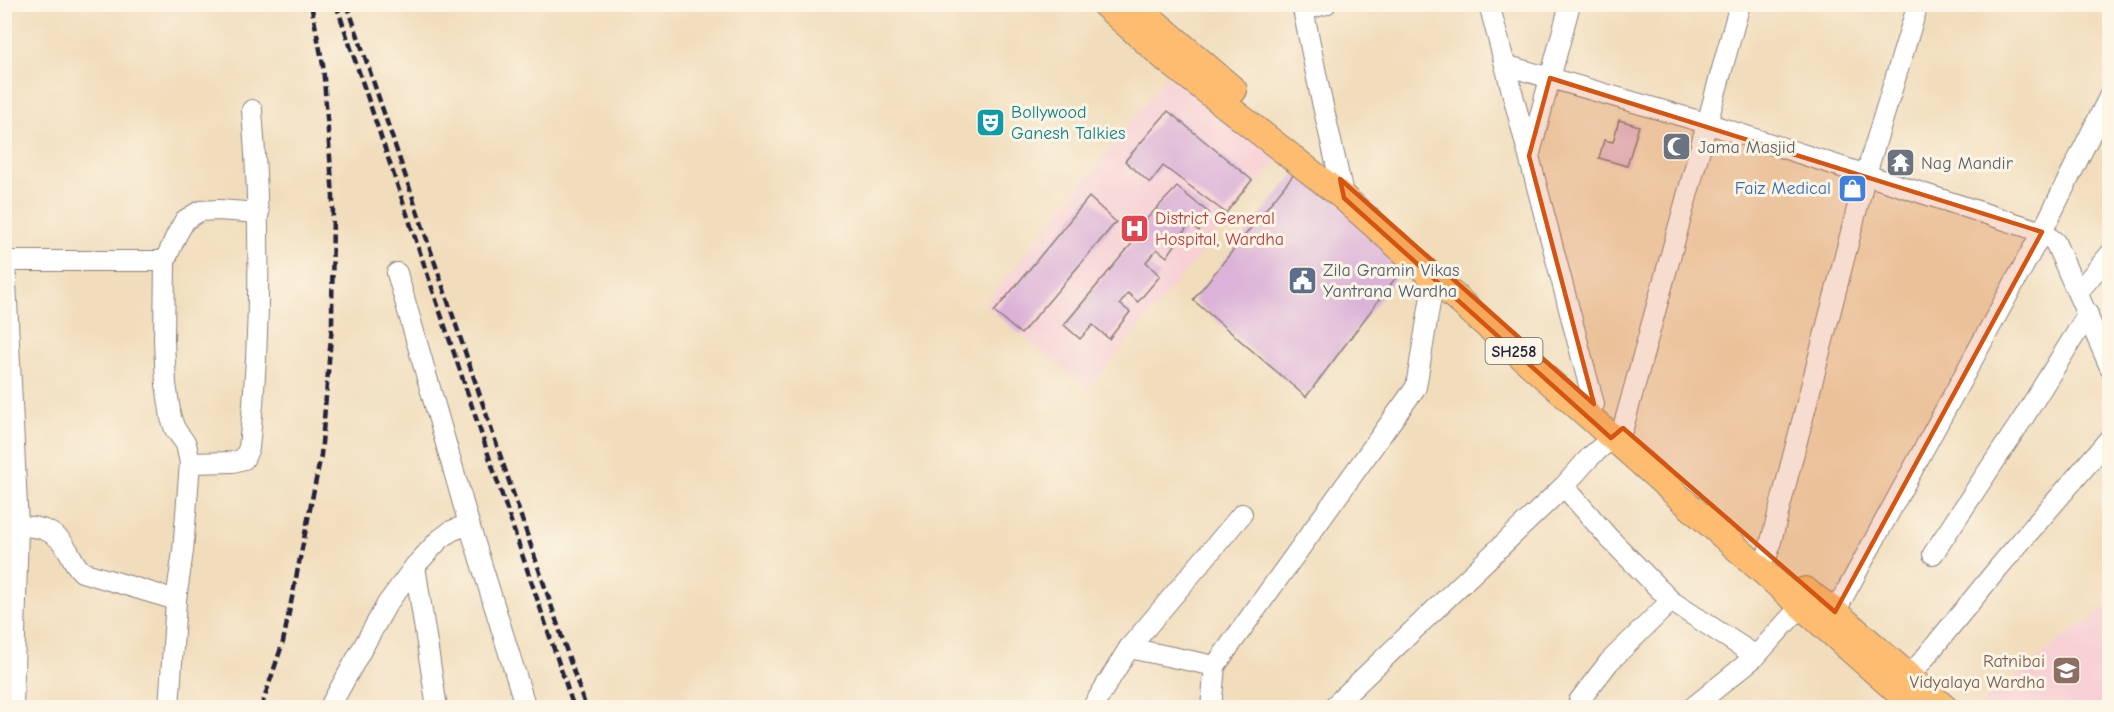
<svg xmlns="http://www.w3.org/2000/svg" width="2114" height="712" font-family="'Comic Neue',sans-serif">
	<style>
		.built { fill: #f7cfd5 }
		.building { fill: #dcb2d8 }
		.lines { fill: none; stroke-linecap: round; stroke-linejoin: round }
		.minor-casing { stroke: #8a807c; stroke-width: 22 }
		.major-casing { stroke: #8a807c; stroke-width: 28 }
		.minor { stroke: #fff; stroke-width: 20 }
		.major { stroke: #febc70; stroke-width: 26 }
		.rail { stroke: #22223b; stroke-width: 4.5; stroke-dasharray: 9 4.5; stroke-linecap: butt }
		.marked { fill: #d45411; fill-opacity: 0.2; stroke: #d45411; stroke-width: 4.5; stroke-linejoin: round }
		.labels { text-anchor: middle; stroke-width: 6; stroke-linejoin: round; paint-order: stroke }
		.shield { fill: #fcf5e5; stroke: #63616e; stroke-width: 1.5 }
		.shield-label { font-size: 16px; font-weight: bold; fill: #22223b }
		.culture-label { font-size: 18px; fill: #0d838f; stroke: #fcf5e5; text-anchor: start }
		.worship-label { font-size: 18px; fill: #5b616d; stroke: #fcf5e5; text-anchor: start }
		.shop-label { font-size: 18px; fill: #366cbe; stroke: #fcf5e5; text-anchor: end }
		.health-label { font-size: 18px; fill: #be3a42; stroke: #fcf5e5; text-anchor: start }
		.service-label { font-size: 18px; fill: #4e5e75; stroke: #fcf5e5; text-anchor: start }
		.education-label { font-size: 18px; fill: #785e54; stroke: #fcf5e5; text-anchor: end }
	</style>
	<rect width="100%" height="100%" fill="#fcf5e5"/>
	<filter id="ink" filterUnits="userSpaceOnUse"><feTurbulence type="fractalNoise" baseFrequency=".0167" numOctaves="2"/><feDisplacementMap in="SourceGraphic" scale="12" xChannelSelector="R" yChannelSelector="G"/><feConvolveMatrix kernelMatrix="1 2 1 2 8 2 1 2 1" color-interpolation-filters="sRGB"/></filter>
	<filter id="wash" filterUnits="userSpaceOnUse"><feTurbulence type="fractalNoise" baseFrequency=".008" numOctaves="4" result="noise"/><feDisplacementMap in="SourceGraphic" scale="24" xChannelSelector="R" yChannelSelector="G"/><feGaussianBlur stdDeviation="1.35" result="paint"/><feColorMatrix in="noise" values="0 0 0 0 0 0 0 0 0 0 0 0 0 0 0 0 0 1.4 0 .05"/><feComposite in="paint" operator="in"/></filter>
	<g filter="url(#wash)">
		<rect width="100%" height="100%" fill="#f1ddbc"/>
		<!-- built -->
		<g class="built">
			<path d="M1180 60 1285 151 1088 389 985 305Z"/>
			<path d="M2109 606V707L1986 708 1982 704 2062 639Z"/>
		</g>
		<g id="blocks">
			<!-- building -->
			<g class="building">
				<path d="M1168 111 1252 180 1226 213 1163 166 1150 183 1125 161Z"/>
				<path d="M1619 120 1639 126 1627 166 1599 158 1604 140 1613 142Z"/>
				<path d="M1298 169 1409 260 1306 397 1193 300Z"/>
				<path d="M1177 187 1209 213 1199 231 1189 224 1167 257 1157 249 1146 262 1160 276 1138 302 1128 293 1120 304 1130 312 1109 339 1093 325 1080 339 1064 325 1139 235 1135 231Z"/>
				<path d="M1089 197 1116 222 1021 334 994 312Z"/>
			</g>
		</g>
	</g>
	<g filter="url(#ink)">
		<use href="#blocks" fill-opacity="0" stroke="#8a807c" stroke-width="1.5"/>
		<g class="lines">
			<defs>
				<g id="minor">
					<path d="M1302 4 1320 93 1344 198"/>
					<path d="M1489 4 1594 404"/>
					<path d="M1303 10 1326 4"/>
					<path d="M1505 65 1706 123 2042 232 2110 95"/>
					<path d="M1530 153 1570 4"/>
					<path d="M4 261H165"/>
					<path d="M5 261 18 526 13 708"/>
					<path d="M397 273 469 524 526 708"/>
					<path d="M2078 292 2110 254"/>
					<path d="M190 463 233 462 244 459 249 448C261 335 261 223 252 110"/>
					<path d="M1564 486 1608 537 1671 601 1756 656"/>
					<path d="M18 526C41 526 57 531 69 552 73 560 75 565 82 572L176 600"/>
					<path d="M1768 553 1866 174 1918 4"/>
					<path d="M1933 554 2022 420 2088 314"/>
					<path d="M415 566 437 708"/>
					<path d="M1835 612 2042 232 2055 242 2110 367"/>
					<path d="M1129 648 1215 666 1211 708"/>
					<path d="M1215 666 1416 387 1434 278"/>
					<path d="M1910 676 1999 567 2110 438"/>
					<path d="M1579 701 1609 662 1671 601"/>
					<path d="M169 708 176 600 183 551 190 463 186 444 175 429 171 418 166 384 164 341 165 261 176 236 185 220 200 211 219 210 259 213"/>
					<path d="M329 708 387 604 415 566 439 540 451 531 469 524"/>
					<path d="M1092 708 1129 648 1242 514"/>
					<path d="M1332 708 1564 486 1590 457 1623 428 1740 4"/>
					<path d="M1692 708 1756 656 1801 606"/>
				</g>
				<g id="major">
					<path d="M1104 4 1167 60 1344 198 1916 708"/>
					<path d="M1134 4 1234 90"/>
					<path d="M1805 590 1835 612 1945 708"/>
				</g>
			</defs>
			<!-- minor casing -->
			<use href="#minor" class="minor-casing"/>
			<!-- major casing -->
			<use href="#major" class="major-casing"/>
			<!-- minor -->
			<use href="#minor" class="minor"/>
			<!-- major -->
			<use href="#major" class="major"/>
			<!-- rail -->
			<g class="rail">
				<path d="M336 4 574 708"/>
				<path d="M347 4 586 708"/>
				<path d="M261 708 283 642 321 455 332 325 333 197 323 65 311 4"/>
			</g>
		</g>
	</g>
	<!-- marked area -->
	<path class="marked" d="M1550 78 2042 232 1835 612 1623 428 1611 438 1344 198 1340 179 1594 404 1529 156Z"/>
	<!-- icons -->
	<defs>
		<symbol id="theatre-square" viewBox="-11 -11 22 22"><rect x="-9" y="-9" width="18" height="18" rx="4" fill="#0f9aa8" stroke="#fcf5e5"/><path d="M-5-5.5Q0-4 5-5.5V0Q5 5 0 6Q-5 5-5 0ZM-3.3-2.5H-1v1.5H-3.3ZM1-2.5H3.3v1.5H1ZM-2.8 1Q0 5.5 2.8 1Z" fill="#fff"/></symbol>
		<symbol id="mosque-square" viewBox="-11 -11 22 22"><rect x="-9" y="-9" width="18" height="18" rx="4" fill="#6b7280" stroke="#fcf5e5"/><path d="M3.5-4.9A6 6 0 1 0 3.5 4.9A5 5 0 1 1 3.5-4.9Z" fill="#fff"/></symbol>
		<symbol id="temple-square" viewBox="-11 -11 22 22"><rect x="-9" y="-9" width="18" height="18" rx="4" fill="#6b7280" stroke="#fcf5e5"/><path d="M0-6L5-2H3V0L6.5 2.5H4V6H1.5V3h-3V6H-4V2.5H-6.5L-3 0V-2H-5Z" fill="#fff"/></symbol>
		<symbol id="shop-square" viewBox="-11 -11 22 22"><rect x="-9" y="-9" width="18" height="18" rx="4" fill="#3f7fe0" stroke="#fcf5e5"/><path d="M-5-2.5h2.3a2.7 3.5 0 0 1 5.4 0H5L5.5 6h-11ZM-1.5-2.5h3a1.5 2.3 0 0 0-3 0Z" fill="#fff"/></symbol>
		<symbol id="hospital-square" viewBox="-11 -11 22 22"><rect x="-9" y="-9" width="18" height="18" rx="4" fill="#e0444e" stroke="#fcf5e5"/><path d="M-5-5h3v3.5h4V-5h3V5h-3V1.5h-4V5h-3Z" fill="#fff"/></symbol>
		<symbol id="civic-square" viewBox="-11 -11 22 22"><rect x="-9" y="-9" width="18" height="18" rx="4" fill="#5c6f8a" stroke="#fcf5e5"/><path d="M-.6-6.5H3V-4.5H.6V-3L4-1V1h2V6H-6V1h2V-1L-.6-3ZM-1.2 2.5V6h2.4V2.5Z" fill="#fff"/></symbol>
		<symbol id="school-square" viewBox="-11 -11 22 22"><rect x="-9" y="-9" width="18" height="18" rx="4" fill="#8d6e63" stroke="#fcf5e5"/><path d="M0-5L7-2L0 1L-7-2ZM-4 1L0 2.5L4 1V4Q0 6-4 4Z" fill="#fff"/></symbol>
	</defs>
	<g fill-rule="evenodd">
		<use href="#theatre-square" x="974" y="106" width="33" height="33"/>
		<use href="#mosque-square" x="1660" y="130" width="33" height="33"/>
		<use href="#temple-square" x="1884" y="146" width="33" height="33"/>
		<use href="#shop-square" x="1836" y="172" width="33" height="33"/>
		<use href="#hospital-square" x="1118" y="212" width="33" height="33"/>
		<use href="#civic-square" x="1286" y="264" width="33" height="33"/>
		<use href="#school-square" x="2050" y="654" width="33" height="33"/>
	</g>
	<g class="labels">
		<!-- shield labels -->
		<rect class="shield" x="1485.5" y="338" width="57" height="26" rx="4.5"/>
		<g class="shield-label">
			<text x="1514" y="357">SH258</text>
		</g>
		<!-- culture labels -->
		<g class="culture-label">
			<text x="1011" y="118">Bollywood<tspan x="1011" dy="21">Ganesh Talkies</tspan></text>
		</g>
		<!-- worship labels -->
		<g class="worship-label">
			<text x="1698" y="153">Jama Masjid</text>
			<text x="1921" y="169">Nag Mandir</text>
		</g>
		<!-- shop labels -->
		<g class="shop-label">
			<text x="1831" y="194">Faiz Medical</text>
		</g>
		<!-- health labels -->
		<g class="health-label">
			<text x="1155" y="224">District General<tspan x="1155" dy="21">Hospital, Wardha</tspan></text>
		</g>
		<!-- service labels -->
		<g class="service-label">
			<text x="1323" y="276">Zila Gramin Vikas<tspan x="1323" dy="21">Yantrana Wardha</tspan></text>
		</g>
		<!-- education labels -->
		<g class="education-label">
			<text x="2045" y="667">Ratnibai<tspan x="2045" dy="21">Vidyalaya Wardha</tspan></text>
		</g>
	</g>
	<!-- margin -->
	<rect width="2114" height="712" fill="none" stroke="#fcf5e5" stroke-width="24"/>
</svg>
